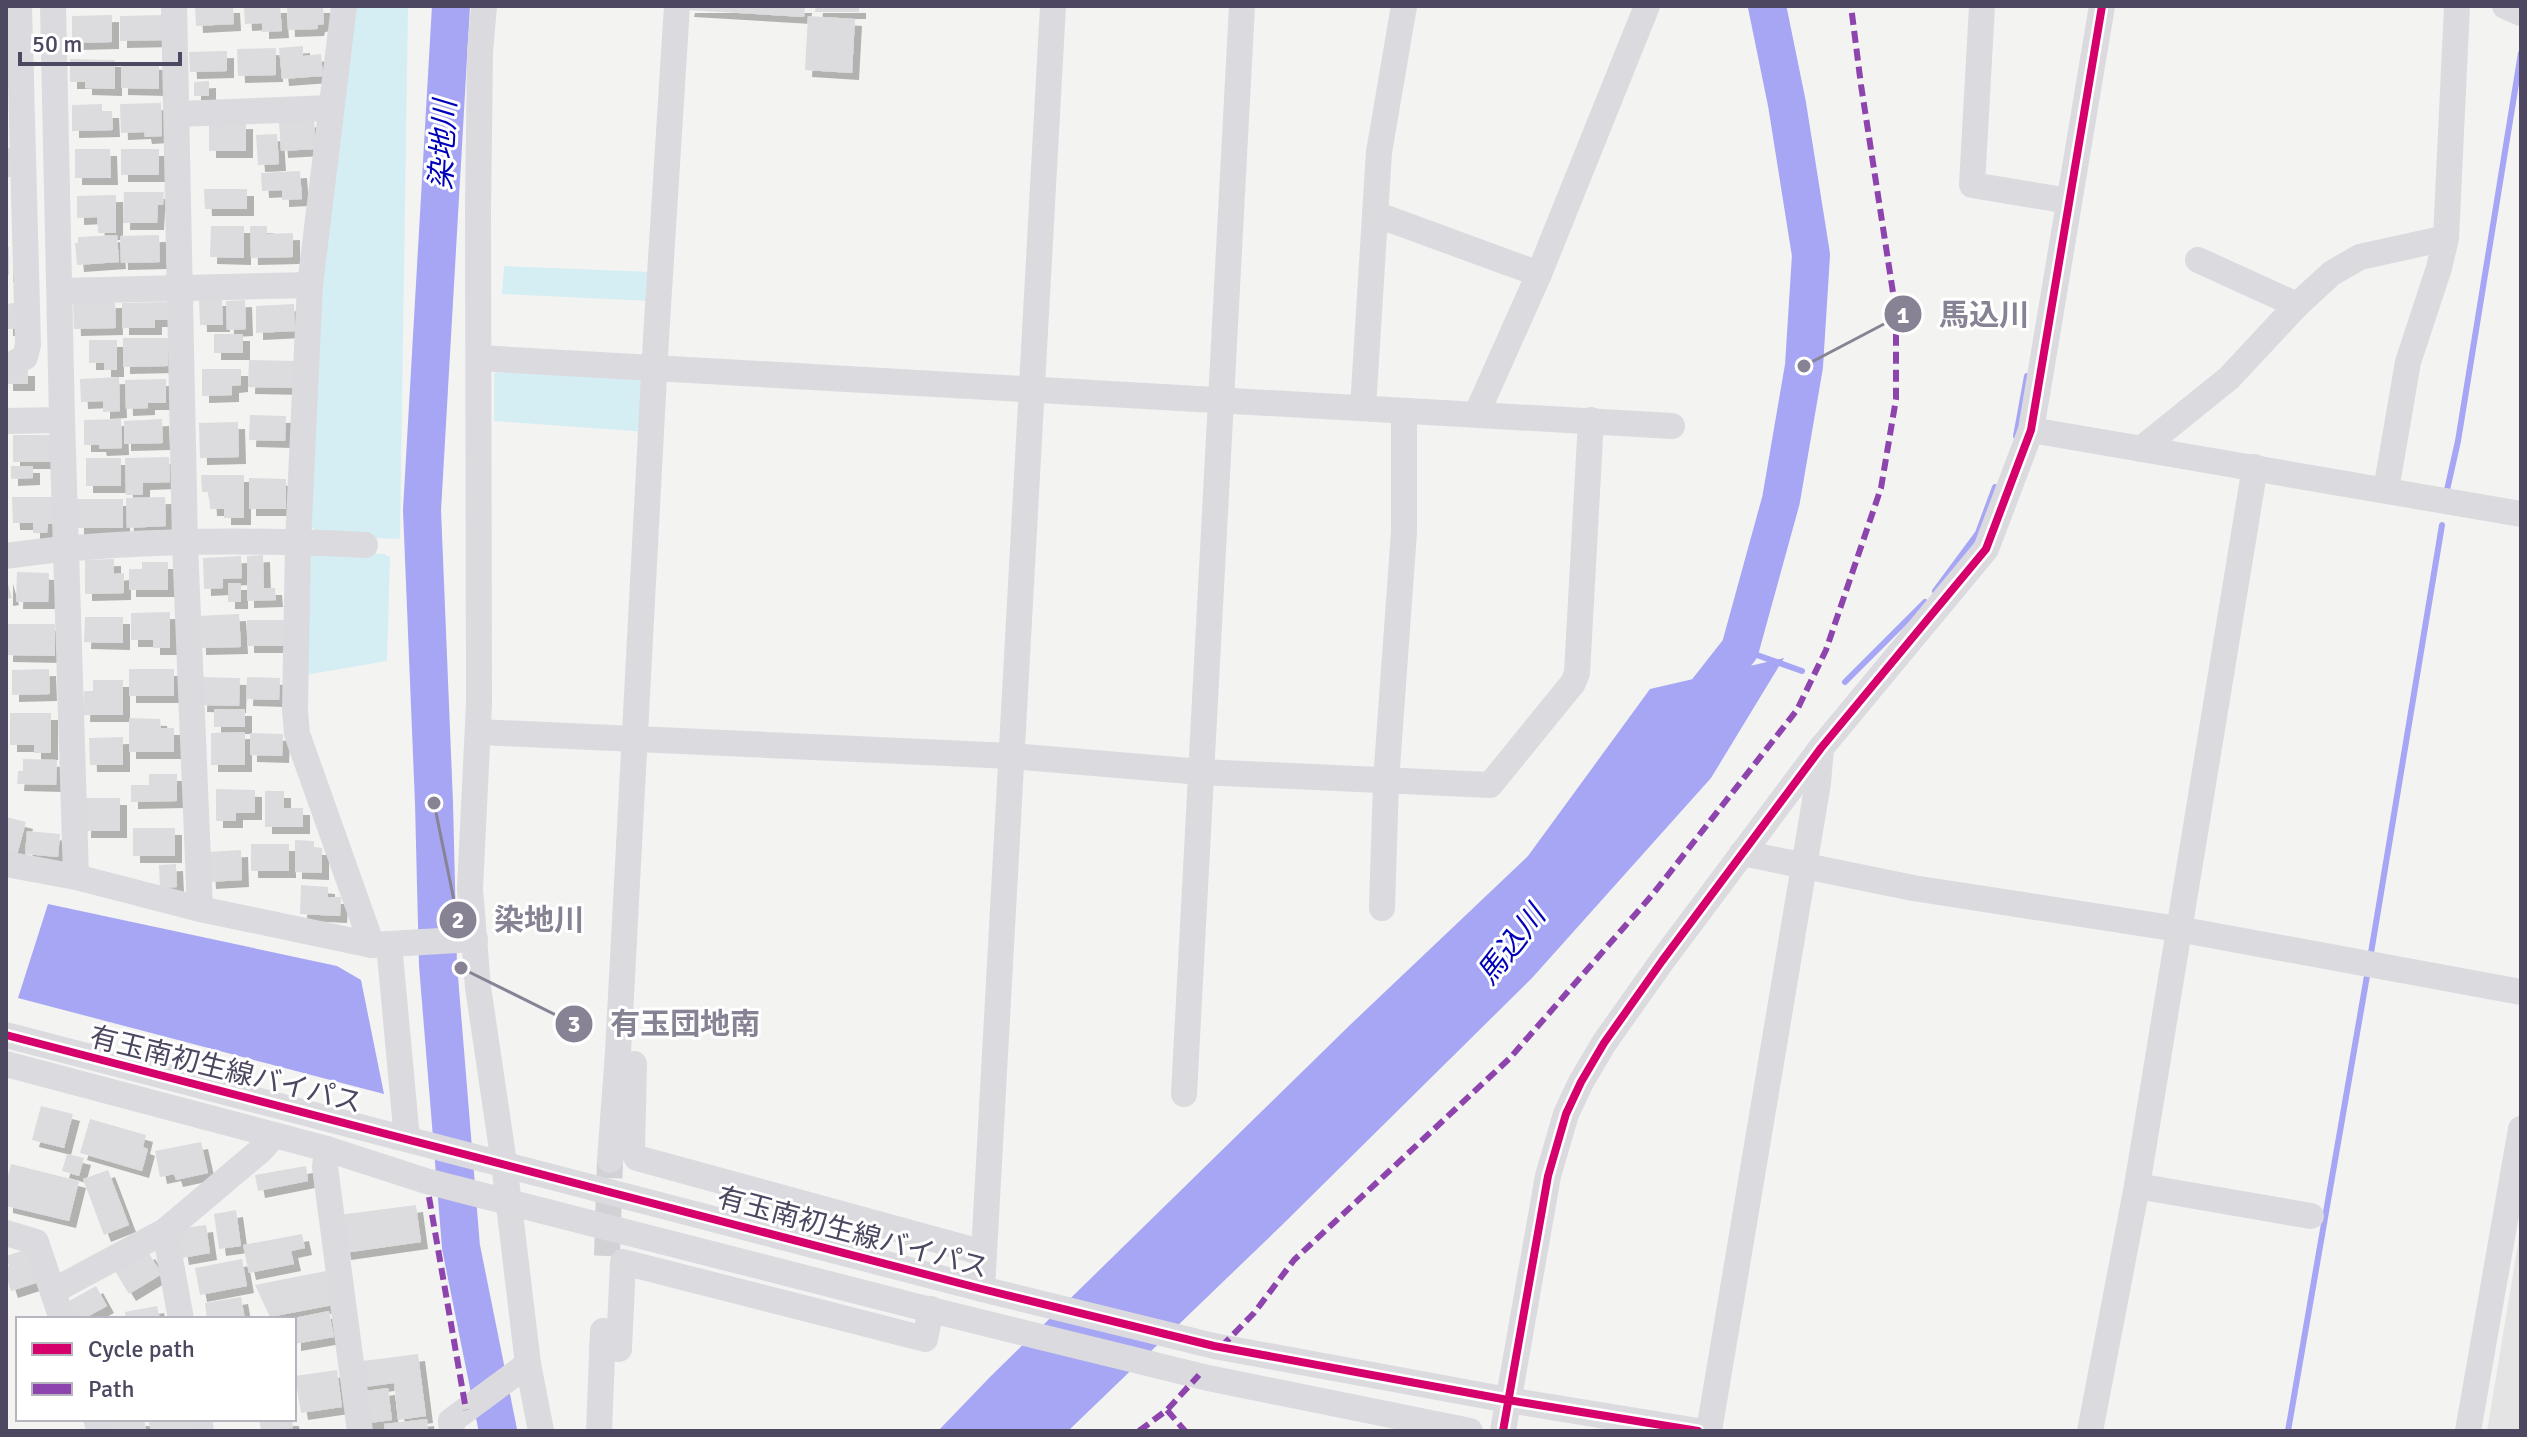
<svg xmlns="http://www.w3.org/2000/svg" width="2527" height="1437" font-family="Signika,'Noto Sans JP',sans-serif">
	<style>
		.education { fill: #e5e4e5 }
		.green { fill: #d5eef3 }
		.water { fill: #a6a6f4 }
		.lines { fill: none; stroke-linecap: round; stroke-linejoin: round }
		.stream { stroke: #a6a6f4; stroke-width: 6 }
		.river { stroke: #a6a6f4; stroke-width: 38 }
		.building { fill: #dcdbde; filter: url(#shadow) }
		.minor-tunnel { stroke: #d2d1d5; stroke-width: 26; stroke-dasharray: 26 13; stroke-linecap: butt }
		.minor { stroke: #dbdadf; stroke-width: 26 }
		.quiet { stroke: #8e44ad; stroke-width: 6; stroke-dasharray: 12 6; stroke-linecap: butt }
		.cycleway-casing { stroke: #fff; stroke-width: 13 }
		.cycleway { stroke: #d6006c; stroke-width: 8 }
		.labels { text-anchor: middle; stroke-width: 6; stroke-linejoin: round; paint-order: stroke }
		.street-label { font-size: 28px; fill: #4e4761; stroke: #fff }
		.water-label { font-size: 30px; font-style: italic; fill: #00b; stroke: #fff }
		.leader { fill: none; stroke: #888394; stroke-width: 3 }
		.callout-dot { fill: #888394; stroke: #fff; stroke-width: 3 }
		.mark-label { font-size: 24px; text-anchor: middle; font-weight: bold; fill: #fff }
		.callout-label { font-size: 30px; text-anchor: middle; font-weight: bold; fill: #888394; stroke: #fff; stroke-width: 6; stroke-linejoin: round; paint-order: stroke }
	</style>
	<defs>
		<filter id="shadow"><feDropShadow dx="7" dy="7" stdDeviation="0" flood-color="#0004"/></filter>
	</defs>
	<rect width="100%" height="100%" fill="#f3f3f2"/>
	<!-- education -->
	<path class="education" d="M2521 1226V1431H2487Z"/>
	<!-- green -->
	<g class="green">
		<path d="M355 6H408L400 539 321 536 310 525 322 292Z"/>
		<path d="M504 266 652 272 651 301 502 294Z"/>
		<path d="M500 370 644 378 647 432 494 421V374Z"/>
		<path d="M318 550 384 554 390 557 387 661 305 675V556Z"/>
	</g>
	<!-- water -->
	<g class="water">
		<path d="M1784 658 1711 778 1532 978 1280 1227 1068 1431H938L990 1377 1350 1025 1528 856 1650 689Z"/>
		<path d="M48 904 337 966 361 980 384 1094 18 998Z"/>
	</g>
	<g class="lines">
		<!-- stream -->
		<g class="stream">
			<path d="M2016 436 2027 376"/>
			<path d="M2447 490 2458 441 2521 53"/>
			<path d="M1935 591 1978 533 1995 487"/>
			<path d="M1740 649 1802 671"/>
			<path d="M1845 682 1925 602"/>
			<path d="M2370 959 2442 525"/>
			<path d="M2288 1431 2368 970"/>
		</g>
		<!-- river -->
		<g class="river">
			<path d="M451 6 422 510 434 803 438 965 461 1247 498 1431"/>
			<path d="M1689 714 1740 649 1781 500 1804 366 1811 255 1787 104 1767 6"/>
		</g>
	</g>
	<!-- building -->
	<g class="building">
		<path d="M195 6H233L234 24 196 26Z"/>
		<path d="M244 6H280L282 31 262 32V23L245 24Z"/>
		<path d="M287 6H323L324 24 318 25 317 29 288 30Z"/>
		<path d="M688 6H805L804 17 687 10Z"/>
		<path d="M816 6H859V12H815Z"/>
		<path d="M112 15V42L72 43V16Z"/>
		<path d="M165 15 166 40 120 41V16Z"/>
		<path d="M808 16 855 19 852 73 805 70Z"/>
		<path d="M303 46V56L321 54 323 76 282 79 279 48Z"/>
		<path d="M276 48V75L238 76 237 49Z"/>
		<path d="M227 51V71L190 72 189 52Z"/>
		<path d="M70 59 115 60V89L85 88V82H70Z"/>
		<path d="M121 62 159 63V89L121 88Z"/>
		<path d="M209 81V96H194V82Z"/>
		<path d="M161 103 162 136 145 137 144 132 121 133 120 104Z"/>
		<path d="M102 104V111H112L113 130 72 131V105Z"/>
		<path d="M314 120 316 149 281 151 279 122Z"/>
		<path d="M246 122V151H209V123Z"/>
		<path d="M277 134 279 164 258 165 256 135Z"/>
		<path d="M6 148H10L11 177H6Z"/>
		<path d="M75 149H110L111 178H75Z"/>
		<rect x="121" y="149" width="38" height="26"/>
		<path d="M300 171 302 199 282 200V190L262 191 261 173Z"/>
		<path d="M204 189H247V209H205Z"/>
		<path d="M124 192H164L163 205H158L157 223H123Z"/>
		<path d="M116 195V233H98L97 217 77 218V196Z"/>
		<path d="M211 226H244V258L210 257Z"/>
		<path d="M250 226H267V234L293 233V257L251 258Z"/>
		<path d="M117 235 119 262 77 265 75 243H78V237Z"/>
		<path d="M159 235 160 262 121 263 120 236Z"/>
		<rect x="6" y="247" width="3" height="28"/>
		<path d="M199 299H222L223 325H200Z"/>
		<path d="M245 300 246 329 227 330 226 301Z"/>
		<path d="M115 301 116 328 74 329 73 302Z"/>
		<path d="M168 302 169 320H155V328H122V303Z"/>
		<path d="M15 303V329H6V304Z"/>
		<path d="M294 304 295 331 256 333V306Z"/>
		<rect x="214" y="334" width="29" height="19"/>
		<path d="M123 338H168V366L123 367Z"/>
		<path d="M89 340H117V370H104V363H89Z"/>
		<path d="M249 360 296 361V388L248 387Z"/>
		<rect x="6" y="369" width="22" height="15"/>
		<path d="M202 369H241V385L232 386V395L202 396Z"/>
		<path d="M119 377 120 411 103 412V401L81 402 80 379Z"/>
		<path d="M166 379V403H148V408L126 409 125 380Z"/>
		<path d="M250 415 286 416 285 441 249 440Z"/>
		<path d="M121 419 122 448 100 449 99 445H84V420Z"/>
		<path d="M162 419 163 443 124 444V421Z"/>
		<path d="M238 422 239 457 200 458 199 423Z"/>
		<rect x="13" y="435" width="38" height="27"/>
		<path d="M169 457 170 482 143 483V495H126L125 458Z"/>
		<rect x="86" y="458" width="35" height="28"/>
		<path d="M11 466H33V478L11 479Z"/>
		<path d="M201 475H244V518H224V509H210L209 492H202Z"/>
		<path d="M249 478 286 479V509H249Z"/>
		<path d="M12 497H54V524H48L47 533H33V523H13Z"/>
		<path d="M165 497 166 526 127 528 126 498Z"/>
		<rect x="77" y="499" width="46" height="29"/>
		<path d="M263 555 264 588H275L276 600 247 601V556Z"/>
		<path d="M241 556 242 578 223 579V588L204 589 203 558Z"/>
		<path d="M114 559V574L124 573V593L85 594V560Z"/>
		<path d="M142 562H168V590H129V569H142Z"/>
		<path d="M17 572 49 573 48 602H16Z"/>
		<path d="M6 577 12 598 6 599Z"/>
		<rect x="228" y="583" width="13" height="19"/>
		<path d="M170 612V648H153V640H131V613Z"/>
		<path d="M239 614 241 647 199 648 198 616Z"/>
		<path d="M85 617H123V643L84 642Z"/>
		<rect x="247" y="620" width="39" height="26"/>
		<path d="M6 624H55V656L6 655Z"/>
		<path d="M49 669 50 694 12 695V670Z"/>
		<rect x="129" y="669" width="45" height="27"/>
		<path d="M201 677 240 678 239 706 200 705Z"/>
		<path d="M247 677 280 678 279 700 246 699Z"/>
		<path d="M93 680H123V715H83L84 691H93Z"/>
		<rect x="214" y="709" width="31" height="18"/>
		<path d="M10 713H51V753H34V745H10Z"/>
		<path d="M129 718 160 719 161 728H174V752H129Z"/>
		<path d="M245 732V765H211V733Z"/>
		<path d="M250 733 283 734 282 756 250 755Z"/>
		<path d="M123 737V765H90L89 738Z"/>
		<path d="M23 759 57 760 56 785 17 784 18 771H23Z"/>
		<path d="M149 774H177V801L131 802V785H149Z"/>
		<path d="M216 789 255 790V813H236V821H216Z"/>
		<path d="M265 791H284V808H303V827H265Z"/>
		<path d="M85 798H120V831H84Z"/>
		<path d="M7 817 26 822 17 855 6 852Z"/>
		<rect x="133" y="828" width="42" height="28"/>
		<path d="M27 831 60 834 58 857 25 854Z"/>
		<path d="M295 840 314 841V848H322V873L295 872Z"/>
		<rect x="251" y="844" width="38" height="27"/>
		<path d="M241 850 242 880 209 882 207 852Z"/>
		<path d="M176 864 177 887 160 888 159 865Z"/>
		<path d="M301 885 328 887V897H341L340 916 300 914Z"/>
		<path d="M41 1106 73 1114 64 1148 32 1140Z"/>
		<path d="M90 1119 146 1135 143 1147 148 1149 142 1171 80 1153Z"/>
		<path d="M201 1142 208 1173 176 1180 174 1174 160 1177 155 1151Z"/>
		<path d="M67 1154 84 1158 79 1176 62 1171Z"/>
		<path d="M11 1164 79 1181 69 1221 6 1206V1184Z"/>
		<path d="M306 1166 308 1181 258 1191 255 1175Z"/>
		<path d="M108 1170 129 1225 104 1235 83 1179Z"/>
		<path d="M416 1205 421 1242 344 1253 339 1215Z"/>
		<path d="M236 1210 241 1246 219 1249 214 1214Z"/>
		<path d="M206 1225 210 1253 182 1258 177 1229Z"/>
		<path d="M302 1234 305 1248 291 1251 294 1264 249 1273 243 1245Z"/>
		<path d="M31 1248 42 1281 11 1291 6 1276V1267L9 1266 6 1256Z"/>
		<path d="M148 1252 162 1274 129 1294 115 1271Z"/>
		<path d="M242 1259 247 1286 200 1295 195 1268Z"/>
		<path d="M326 1271 333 1305 270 1317 255 1285Z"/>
		<path d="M96 1286 107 1306 83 1319H69L62 1305Z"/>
		<path d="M241 1297 245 1319H207L205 1303Z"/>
		<path d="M157 1306 160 1319H126L125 1312Z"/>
		<path d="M329 1311 334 1337 294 1344V1318Z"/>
		<path d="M418 1354 426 1416 398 1420 394 1383 358 1388 355 1362Z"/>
		<path d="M337 1370 342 1407 301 1413 295 1376Z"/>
		<path d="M388 1388 392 1420 362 1424 358 1392Z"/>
		<path d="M129 1419H144L146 1431H108L107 1423Z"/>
		<path d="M148 1419H191L194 1431H151Z"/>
		<path d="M259 1419H292L293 1428 261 1431Z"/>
		<path d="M427 1419 428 1431H385L384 1424Z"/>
	</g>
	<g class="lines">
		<!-- minor-tunnel -->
		<path class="minor-tunnel" d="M607 1256 610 1160"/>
		<!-- minor -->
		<g class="minor">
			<path d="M53 6 62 420 76 877"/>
			<path d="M174 6 185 544 200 909"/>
			<path d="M344 6 310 285 298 542 295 710 297 734 372 945"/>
			<path d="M484 6 480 52 478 209 479 704 470 889 478 987 504 1163 528 1364 541 1431"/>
			<path d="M1982 6 1972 185 2069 201"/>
			<path d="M2505 6 2521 13"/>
			<path d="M178 114 331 108"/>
			<path d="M1375 214 1539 274"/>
			<path d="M2198 260 2297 305"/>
			<path d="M61 291 310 285"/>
			<path d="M479 358 1672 426"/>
			<path d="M6 365 13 364 25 357 28 345 19 6"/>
			<path d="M1363 408 1379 152 1404 6"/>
			<path d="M1477 413 1539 274 1647 6"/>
			<path d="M6 421 62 420"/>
			<path d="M2031 430 2521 514"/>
			<path d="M2141 449 2229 378 2297 305 2332 273 2360 257 2446 238"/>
			<path d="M2386 490 2408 362 2439 268 2446 238 2457 6"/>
			<path d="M6 556C124 539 246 539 365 545"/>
			<path d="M478 732 1012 756 1201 772 1490 785 1573 683 1577 673 1591 420"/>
			<path d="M1742 853 1913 888 2178 929 2521 992"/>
			<path d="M6 864 76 877 200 909 372 945 475 939"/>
			<path d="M1382 908 1386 781 1404 532V411"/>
			<path d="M389 944 407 1139"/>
			<path d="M6 1035 982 1289 1214 1346 1508 1400 1698 1431"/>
			<path d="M6 1064 327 1149 426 1181 915 1306 1208 1378 1470 1431"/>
			<path d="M634 1064 632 1150 637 1158 984 1253"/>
			<path d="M1184 1094 1242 6"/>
			<path d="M327 1149 325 1167 360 1431"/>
			<path d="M610 1160 618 1052 656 338 677 6"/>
			<path d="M2137 1186 2311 1216"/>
			<path d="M165 1231 181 1319"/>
			<path d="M6 1233 36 1242 62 1319"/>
			<path d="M982 1289 1053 6"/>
			<path d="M53 1291 165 1231 261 1150 274 1136"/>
			<path d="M602 1347 619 1349 623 1262 925 1339 931 1309"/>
			<path d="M96 1419 100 1431"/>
			<path d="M199 1419 201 1431"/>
			<path d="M452 1431 451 1421 528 1364"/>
			<path d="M599 1431 603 1331"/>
			<path d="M1503 1431 1548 1176 1566 1114 1581 1082 1604 1043 1662 961 1821 748 1986 549 2031 430 2102 6"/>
			<path d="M1709 1431 1818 783 1821 748"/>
			<path d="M2090 1431 2137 1186 2255 467"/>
			<path d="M2468 1431 2521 1129"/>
		</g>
		<!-- quiet -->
		<g class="quiet">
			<path d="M429 1197 466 1410"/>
			<path d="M1221 1347 1254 1313 1294 1260 1510 1058 1653 894 1797 710 1826 650 1881 488 1896 399V312L1861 85 1851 6"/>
			<path d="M1167 1410 1185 1431"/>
			<path d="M1139 1431 1167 1410 1199 1375"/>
		</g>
		<defs>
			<g id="cycleway">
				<path d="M6 1035 982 1289 1214 1346 1508 1400 1698 1431"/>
				<path d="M1503 1431 1548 1176 1566 1114 1581 1082 1604 1043 1662 961 1821 748 1986 549 2031 430 2102 6"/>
			</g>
		</defs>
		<!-- cycleway casing -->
		<use href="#cycleway" class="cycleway-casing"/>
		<!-- cycleway -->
		<use href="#cycleway" class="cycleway"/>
	</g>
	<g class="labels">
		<!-- street labels -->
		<g class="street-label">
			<text transform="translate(226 1069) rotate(14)" y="10">有玉南初生線バイパス</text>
			<text transform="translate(853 1232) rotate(15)" y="10">有玉南初生線バイパス</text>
		</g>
		<!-- water labels -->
		<g class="water-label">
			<text transform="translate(443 145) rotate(-87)" y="10">染地川</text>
			<text transform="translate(1511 945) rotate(-52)" y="10">馬込川</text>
		</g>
	</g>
	<!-- callouts -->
	<path class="leader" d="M1804 366L1903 314M434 803L458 920M461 968L574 1024"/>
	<g class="callout-dot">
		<circle cx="1804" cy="366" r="8"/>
		<circle cx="434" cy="803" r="8"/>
		<circle cx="461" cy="968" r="8"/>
		<circle cx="1903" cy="314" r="20"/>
		<circle cx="458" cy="920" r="20"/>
		<circle cx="574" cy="1024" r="20"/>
	</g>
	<g class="mark-label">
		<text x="1903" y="323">1</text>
		<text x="458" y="928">2</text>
		<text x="574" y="1032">3</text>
	</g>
	<g class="callout-label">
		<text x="1984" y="325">馬込川</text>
		<text x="539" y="930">染地川</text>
		<text x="685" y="1034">有玉団地南</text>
	</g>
	<!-- border -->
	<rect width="2527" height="1437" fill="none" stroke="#4e4761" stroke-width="16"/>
	<!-- legend -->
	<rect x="16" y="1317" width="280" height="104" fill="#ffffff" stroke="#b8b5c0" stroke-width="2"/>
	<rect x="32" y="1343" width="40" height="12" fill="#d6006c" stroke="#b8b5c0" stroke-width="2"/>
	<text x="88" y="1357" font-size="24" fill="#4e4761">Cycle path</text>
	<rect x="32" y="1383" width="40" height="12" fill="#8e44ad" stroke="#b8b5c0" stroke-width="2"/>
	<text x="88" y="1397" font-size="24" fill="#4e4761">Path</text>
	<!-- scale -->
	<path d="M20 52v12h160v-12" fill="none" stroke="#4e4761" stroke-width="4"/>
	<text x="32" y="52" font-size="24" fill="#4e4761" stroke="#ffffff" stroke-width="6" paint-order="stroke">50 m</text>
</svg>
